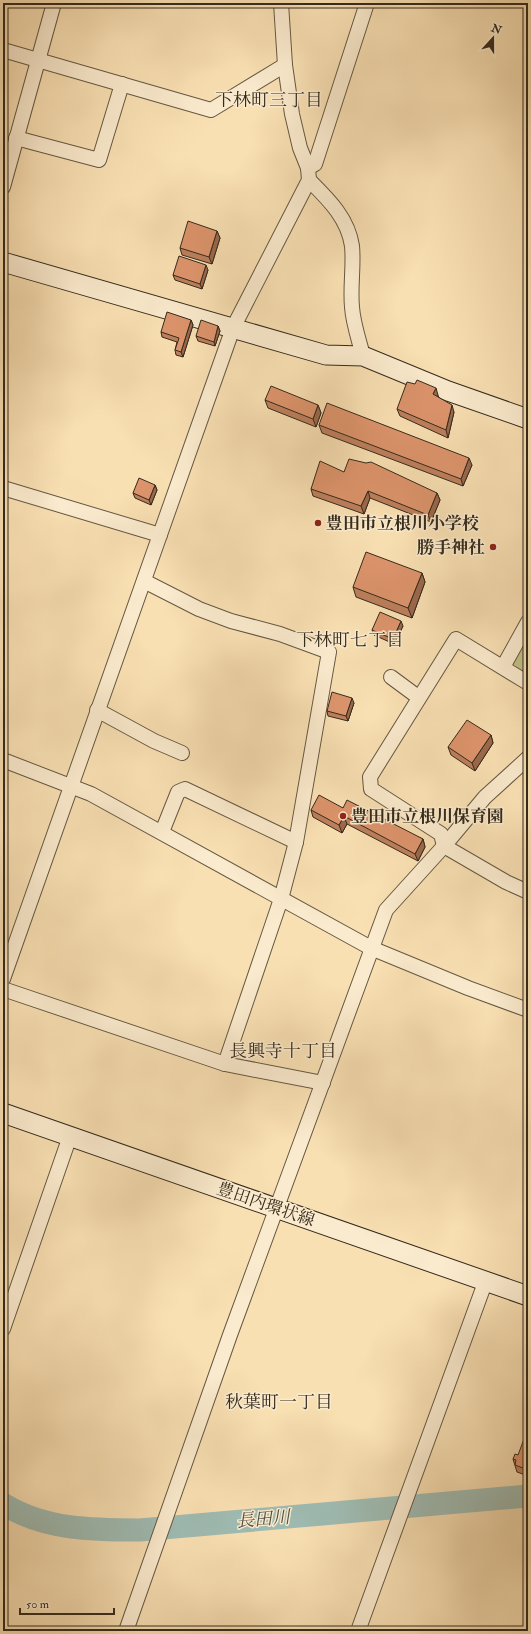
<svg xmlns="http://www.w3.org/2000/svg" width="531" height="1634" font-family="'IM FELL Double Pica','Noto Serif JP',serif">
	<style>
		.green { fill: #c3c189; stroke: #7c7652 }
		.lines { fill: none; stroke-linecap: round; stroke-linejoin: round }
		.river { stroke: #9fbcb3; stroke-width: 23 }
		.street-casing { stroke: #655842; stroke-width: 16 }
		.secondary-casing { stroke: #342a1c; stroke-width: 21 }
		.street { stroke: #fbebce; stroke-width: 14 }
		.secondary { stroke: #fbebce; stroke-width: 19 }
		.wall { fill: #be7f5d; stroke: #342a1c }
		.shaded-wall { fill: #9b684c; stroke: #342a1c }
		.building { fill: #dd946c; stroke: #342a1c }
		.poi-dot { fill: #8f2418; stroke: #fbebce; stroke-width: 1.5 }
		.labels { text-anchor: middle; stroke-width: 3; stroke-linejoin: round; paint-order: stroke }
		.poi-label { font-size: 17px; font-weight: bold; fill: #342a1c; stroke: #fbebce; text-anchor: start }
		.street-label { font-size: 17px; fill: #342a1c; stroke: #fbebce }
		.neighbourhood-label { font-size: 18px; fill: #342a1c; stroke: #fbebce }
		.water-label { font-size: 18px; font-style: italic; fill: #4f4e42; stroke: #fbebce }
	</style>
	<rect width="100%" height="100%" fill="#f9e0b3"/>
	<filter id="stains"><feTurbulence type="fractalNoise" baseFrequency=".005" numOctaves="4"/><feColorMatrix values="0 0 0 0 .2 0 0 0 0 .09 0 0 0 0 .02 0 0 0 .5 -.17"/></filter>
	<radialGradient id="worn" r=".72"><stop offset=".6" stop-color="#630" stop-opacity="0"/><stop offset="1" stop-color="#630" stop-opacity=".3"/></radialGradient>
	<!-- green -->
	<path class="green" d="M528 632V678L512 668 511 663Z"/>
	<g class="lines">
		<!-- river -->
		<path class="river" d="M3 1504C45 1530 93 1530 140 1530L528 1496"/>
		<defs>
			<g id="street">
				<path d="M3 50 211 110 285 65"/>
				<path d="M16 138 99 160 122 84"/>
				<path d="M308 168 315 164 367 3"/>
				<path d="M309 180C328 199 348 218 352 246 354 266 350 287 352 307 353 323 359 340 363 356"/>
				<path d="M3 187 54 3"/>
				<path d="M3 488 160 535"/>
				<path d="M144 581 199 609 231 621 280 634 329 652 296 842 281 899 225 1064"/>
				<path d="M503 667 528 622"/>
				<path d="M391 677 418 697"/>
				<path d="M528 683 456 639 370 777 371 789 441 834 444 846 506 882 528 892"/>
				<path d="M97 710 154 741 182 753"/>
				<path d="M3 760 91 794 371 948 468 988 528 1010"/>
				<path d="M162 832 178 792 185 789 296 842"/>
				<path d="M3 979 233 328 309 180 308 168 300 148 292 114 285 65 281 3"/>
				<path d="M3 989 225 1064 323 1083"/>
				<path d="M3 1329 70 1136"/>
				<path d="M126 1631 230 1335 386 910 444 846 485 797 528 758"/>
				<path d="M358 1631 486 1280"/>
			</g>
			<g id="secondary">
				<path d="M3 262 326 355 363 356 448 391 528 419"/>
				<path d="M3 1113 528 1296"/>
			</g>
		</defs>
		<!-- street casing -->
		<use href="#street" class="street-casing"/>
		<!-- secondary casing -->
		<use href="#secondary" class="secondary-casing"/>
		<!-- street -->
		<use href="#street" class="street"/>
		<!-- secondary -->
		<use href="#secondary" class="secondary"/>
	</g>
	<!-- wall -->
	<g class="wall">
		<path d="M217 231 220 238 212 264 182 255 180 248Z"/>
		<path d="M208 270 202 289 175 280 173 275Z"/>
		<path d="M191 320 193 325 183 357 176 355 175 350 177 342 162 337 161 332Z"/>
		<path d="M218 326 220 331 215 346 198 341 196 336Z"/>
		<path d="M438 395V396L454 412 448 438 400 416 397 409Z"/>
		<path d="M265 400 318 405 321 413 316 427 268 408Z"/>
		<path d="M319 425 472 465 463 486 322 433Z"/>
		<path d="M344 472 437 493 440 500 431 522 370 498 364 514 313 496 311 489Z"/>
		<path d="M155 485 157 490 151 505 135 498 133 493Z"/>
		<path d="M422 573 425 582 412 618 356 597 353 587Z"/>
		<path d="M403 626 394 644 374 635 372 630Z"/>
		<path d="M354 703 348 721 328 716 327 711Z"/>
		<path d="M491 735 493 743 475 771 451 755 448 747Z"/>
		<path d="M343 808 423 839 425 847 418 861 347 824 342 833 313 817 311 810Z"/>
		<path d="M528 1441V1476L517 1472 513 1459 518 1455Z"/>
	</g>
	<!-- shaded-wall -->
	<g class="shaded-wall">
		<path d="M217 231 220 238 212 264 209 257Z"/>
		<path d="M206 265 208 270 202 289 200 284Z"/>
		<path d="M191 320 193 325 183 357 181 352Z"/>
		<path d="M218 326 220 331 215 346 214 342Z"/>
		<path d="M436 388 438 395 436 401 433 394Z"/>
		<path d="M318 405 321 413 316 427 313 419Z"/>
		<path d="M452 405 454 412 448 438 446 430Z"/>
		<path d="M469 458 472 465 463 486 461 479Z"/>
		<path d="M155 485 157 490 151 505 149 500Z"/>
		<path d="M368 491 370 498 364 514 361 506Z"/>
		<path d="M437 493 440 500 431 522 428 515Z"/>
		<path d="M422 573 425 582 412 618 408 608Z"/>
		<path d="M401 621 403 626 394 644 393 639Z"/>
		<path d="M352 698 354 703 348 721 346 716Z"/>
		<path d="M491 735 493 743 475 771 472 763Z"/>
		<path d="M344 816 347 824 342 833 339 825Z"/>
		<path d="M423 839 425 847 418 861 415 854Z"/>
	</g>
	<!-- building -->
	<g class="building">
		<path d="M188 221 217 231 209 257 180 248Z"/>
		<path d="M179 256 206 265 200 284 173 275Z"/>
		<path d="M167 312 191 320 181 352 175 350 179 338 161 332Z"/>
		<path d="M201 320 218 326 214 342 196 336Z"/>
		<path d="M417 380 436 388 433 394 452 405 446 430 397 409 407 382 415 384Z"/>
		<path d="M271 386 318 405 313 419 265 400Z"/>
		<path d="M327 403 469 458 461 479 319 425Z"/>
		<path d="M349 459 366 463 371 462 437 493 428 515 368 491 361 506 311 489 320 461 344 472Z"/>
		<path d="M139 478 155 485 149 500 133 493Z"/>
		<path d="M366 552 422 573 408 608 353 587Z"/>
		<path d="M380 612 401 621 393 639 372 630Z"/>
		<path d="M332 692 352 698 346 716 327 711Z"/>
		<path d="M467 720 491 735 472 763 448 747Z"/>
		<path d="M319 795 343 808 347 800 423 839 415 854 344 816 339 825 311 810Z"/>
		<path d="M524 1439 528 1441V1470L515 1465 516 1460 513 1459 515 1454 518 1455Z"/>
	</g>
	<!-- markers -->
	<g class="poi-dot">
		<circle cx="318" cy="523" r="4"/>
		<circle cx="493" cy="547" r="4"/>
		<circle cx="343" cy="816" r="4"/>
	</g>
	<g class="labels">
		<!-- poi labels -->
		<g class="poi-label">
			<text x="326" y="529">豊田市立根川小学校</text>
			<text x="485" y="553" text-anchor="end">勝手神社</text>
			<text x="351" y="822">豊田市立根川保育園</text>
		</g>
		<!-- street labels -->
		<g class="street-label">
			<text transform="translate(266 1204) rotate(19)" y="6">豊田内環状線</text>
		</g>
		<!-- neighbourhood labels -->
		<g class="neighbourhood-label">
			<text x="269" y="106">下林町三丁目</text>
			<text x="350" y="646">下林町七丁目</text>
			<text x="283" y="1057">長興寺十丁目</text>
			<text x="279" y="1408">秋葉町一丁目</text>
		</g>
		<!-- water labels -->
		<g class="water-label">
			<text transform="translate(263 1519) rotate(-5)" y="6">長田川</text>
		</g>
	</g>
	<!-- margin -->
	<rect width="531" height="1634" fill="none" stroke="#f9e0b3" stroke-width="16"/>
	<rect x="4" y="4" width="523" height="1626" fill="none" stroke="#342a1c" stroke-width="2"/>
	<rect x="8" y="8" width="515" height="1618" fill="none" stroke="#342a1c"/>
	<!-- north arrow -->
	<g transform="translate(493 38) rotate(21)" stroke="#fbebce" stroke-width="3" paint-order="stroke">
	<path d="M0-3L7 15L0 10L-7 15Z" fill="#342a1c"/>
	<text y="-6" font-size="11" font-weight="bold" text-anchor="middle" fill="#342a1c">N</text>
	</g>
	<!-- scale -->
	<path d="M20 1608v6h94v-6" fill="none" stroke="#342a1c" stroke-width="2"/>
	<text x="26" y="1608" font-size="12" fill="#342a1c" stroke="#fbebce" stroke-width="3" paint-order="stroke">50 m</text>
	<rect width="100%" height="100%" filter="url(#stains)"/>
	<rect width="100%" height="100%" fill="url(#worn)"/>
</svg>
